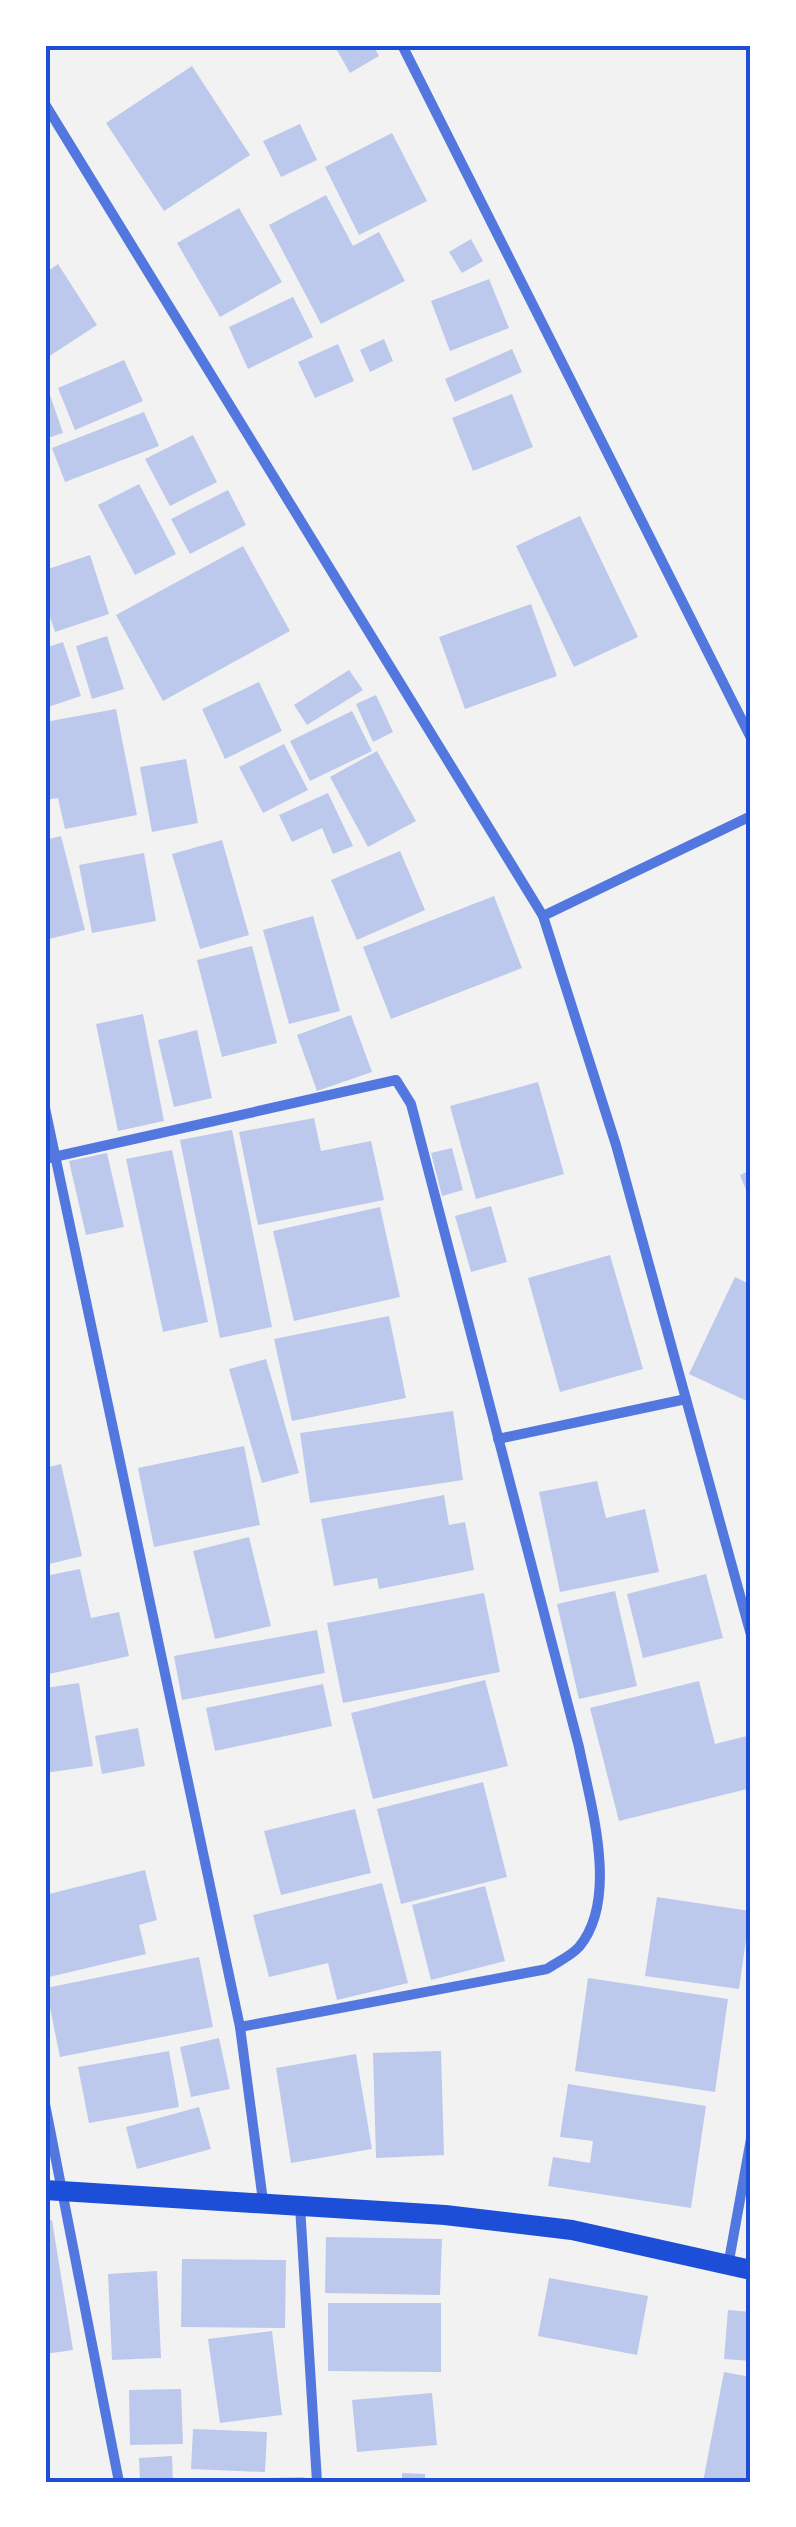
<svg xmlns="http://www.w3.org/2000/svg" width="796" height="2527" font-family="'PT Sans Narrow',sans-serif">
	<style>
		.building { fill: #bdc9ec }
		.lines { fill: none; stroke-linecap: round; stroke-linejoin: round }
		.minor { stroke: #5277de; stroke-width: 10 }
		.secondary { stroke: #1d4ed8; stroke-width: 20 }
		.neatline { fill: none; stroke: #1d4ed8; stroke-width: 4 }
	</style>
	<rect width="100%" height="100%" fill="#f2f2f2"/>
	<!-- building -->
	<g class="building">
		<path d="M334 45H373L379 56 350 73Z"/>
		<path d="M192 66 250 155 164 211 106 123Z"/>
		<path d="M300 124 317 160 281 177 263 141Z"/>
		<path d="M392 133 427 201 359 235 325 167Z"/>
		<path d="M326 195 353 246 379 232 405 281 321 324 269 225Z"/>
		<path d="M239 208 282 282 220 317 177 243Z"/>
		<path d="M471 239 483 261 462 273 449 252Z"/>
		<path d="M58 264 97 325 45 359V273Z"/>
		<path d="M489 279 509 328 450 351 431 301Z"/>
		<path d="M293 297 313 337 248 369 229 327Z"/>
		<path d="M384 339 393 361 370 372 360 350Z"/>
		<path d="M338 344 354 381 315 398 298 362Z"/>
		<path d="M512 349 522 372 455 402 445 379Z"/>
		<path d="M124 360 143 401 75 430 58 388Z"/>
		<path d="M49 392 63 433 45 439V393Z"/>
		<path d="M512 394 533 447 473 471 452 418Z"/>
		<path d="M144 412 159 446 65 482 52 448Z"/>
		<path d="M193 435 217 482 170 506 145 459Z"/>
		<path d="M139 484 176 554 135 575 98 505Z"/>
		<path d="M228 490 246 525 190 554 171 519Z"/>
		<path d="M580 516 638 637 574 667 516 546Z"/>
		<path d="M243 546 290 631 163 701 116 615Z"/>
		<path d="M90 555 109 614 55 632 45 602V570Z"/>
		<path d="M531 604 557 676 465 709 439 637Z"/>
		<path d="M107 636 124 689 92 699 76 646Z"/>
		<path d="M63 642 81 696 45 708V648Z"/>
		<path d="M349 670 363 690 307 725 294 705Z"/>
		<path d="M259 682 282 731 225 759 202 709Z"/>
		<path d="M376 695 393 732 373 742 356 704Z"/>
		<path d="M116 709 137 815 65 829 58 798 45 800V722Z"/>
		<path d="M352 711 372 751 310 781 290 741Z"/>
		<path d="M284 744 308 790 263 813 239 767Z"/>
		<path d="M377 751 416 821 368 847 330 777Z"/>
		<path d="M186 759 198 823 152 832 140 767Z"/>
		<path d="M328 793 353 846 333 854 322 828 292 842 279 815Z"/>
		<path d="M61 836 85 930 45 940V840Z"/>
		<path d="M222 840 249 935 200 949 172 854Z"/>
		<path d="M400 851 425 910 357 940 331 880Z"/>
		<path d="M144 853 156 921 92 933 79 865Z"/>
		<path d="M494 896 522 968 391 1019 363 947Z"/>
		<path d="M313 916 340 1011 289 1024 263 930Z"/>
		<path d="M252 946 277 1043 222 1057 197 960Z"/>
		<path d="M143 1014 164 1121 118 1131 96 1024Z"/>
		<path d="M351 1015 372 1072 317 1091 297 1035Z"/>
		<path d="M197 1030 212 1098 174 1107 158 1040Z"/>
		<path d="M538 1082 564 1174 476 1199 450 1106Z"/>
		<path d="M314 1118 321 1151 371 1141 384 1200 258 1225 239 1132Z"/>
		<path d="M232 1130 272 1327 220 1338 180 1140Z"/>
		<path d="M452 1148 463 1190 442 1196 431 1153Z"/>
		<path d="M172 1150 208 1322 163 1332 126 1159Z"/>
		<path d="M107 1153 124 1227 86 1235 69 1161Z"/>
		<path d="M751 1170V1202L740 1175Z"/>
		<path d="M491 1206 507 1262 471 1272 455 1216Z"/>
		<path d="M380 1207 400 1297 294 1321 273 1231Z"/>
		<path d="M610 1255 643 1369 560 1392 528 1278Z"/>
		<path d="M735 1277 751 1285V1403L689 1374Z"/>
		<path d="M389 1316 406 1398 292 1421 274 1339Z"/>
		<path d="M266 1359 299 1473 262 1483 229 1369Z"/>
		<path d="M453 1411 463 1480 310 1503 300 1433Z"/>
		<path d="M244 1446 260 1525 154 1547 138 1468Z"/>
		<path d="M61 1464 82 1556 45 1565V1468Z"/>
		<path d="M597 1481 606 1518 645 1509 659 1572 560 1592 539 1492Z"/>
		<path d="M444 1495 449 1525 465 1522 474 1570 379 1589 377 1578 334 1586 321 1519Z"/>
		<path d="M249 1537 271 1626 215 1639 193 1551Z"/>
		<path d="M80 1569 91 1618 119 1612 129 1656 45 1675V1576Z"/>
		<path d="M706 1574 723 1638 643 1658 627 1594Z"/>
		<path d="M615 1591 637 1686 579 1699 557 1604Z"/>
		<path d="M484 1593 500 1672 343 1703 327 1623Z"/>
		<path d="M317 1630 325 1673 182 1700 174 1656Z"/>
		<path d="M485 1680 508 1766 373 1799 351 1713Z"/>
		<path d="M699 1681 715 1744 751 1735V1788L619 1821 590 1708Z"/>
		<path d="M79 1683 93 1766 45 1773V1688Z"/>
		<path d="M323 1684 332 1726 215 1751 206 1708Z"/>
		<path d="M138 1728 145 1766 102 1774 95 1736Z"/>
		<path d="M483 1782 507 1877 401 1904 377 1809Z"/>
		<path d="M355 1809 371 1873 281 1895 264 1831Z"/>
		<path d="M145 1870 157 1920 139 1925 146 1954 45 1978V1895Z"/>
		<path d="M382 1883 408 1983 337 2000 328 1963 269 1977 253 1915Z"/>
		<path d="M485 1886 505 1961 431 1980 412 1905Z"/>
		<path d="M657 1897 750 1911 739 1989 645 1976Z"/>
		<path d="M199 1957 213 2027 60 2057 46 1988Z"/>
		<path d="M588 1978 728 1999 715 2092 575 2071Z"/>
		<path d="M219 2038 230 2089 191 2097 180 2047Z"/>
		<path d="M169 2051 179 2107 89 2123 78 2067Z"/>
		<path d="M441 2051 444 2155 376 2158 373 2053Z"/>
		<path d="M356 2054 372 2149 291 2163 276 2068Z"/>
		<path d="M568 2084 706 2106 691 2208 548 2186 553 2157 590 2163 593 2141 560 2137Z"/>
		<path d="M199 2107 211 2149 137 2169 126 2127Z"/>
		<path d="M52 2220 73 2350 45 2354V2221Z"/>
		<path d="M326 2237 442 2239 440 2295 325 2293Z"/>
		<path d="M182 2259 286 2260 285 2328 181 2327Z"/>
		<path d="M157 2271 161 2358 112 2360 108 2274Z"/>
		<path d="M549 2278 648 2296 637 2355 538 2336Z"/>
		<path d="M328 2303H441V2372L328 2371Z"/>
		<path d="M728 2310 751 2312V2361L724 2359Z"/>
		<path d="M272 2331 282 2415 220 2423 208 2339Z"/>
		<path d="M724 2372 751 2377V2482H703Z"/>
		<path d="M181 2389 183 2444 130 2445 129 2390Z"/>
		<path d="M432 2393 437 2445 357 2452 352 2400Z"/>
		<path d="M193 2429 267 2432 265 2472 191 2469Z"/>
		<path d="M172 2456 173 2482H140L139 2458Z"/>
		<path d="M402 2473 425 2474V2482H402Z"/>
		<path d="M304 2477V2482H234V2479Z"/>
	</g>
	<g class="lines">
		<!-- minor -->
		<g class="minor">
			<path d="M402 45 751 738"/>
			<path d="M45 104 543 916 616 1145 751 1635"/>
			<path d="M543 916 751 816"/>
			<path d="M45 1108 240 2027 263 2201"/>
			<path d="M45 1159 396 1080 411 1104 579 1747C590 1803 620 1898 579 1947 571 1956 557 1962 547 1969L240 2027"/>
			<path d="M498 1439 686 1399"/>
			<path d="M45 2104 119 2482"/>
			<path d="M300 2206 317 2482"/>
			<path d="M728 2266 751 2139"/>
		</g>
		<!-- secondary -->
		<path class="secondary" d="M45 2190 445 2215 572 2230 751 2270"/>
	</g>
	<!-- border -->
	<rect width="796" height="2527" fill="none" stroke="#ffffff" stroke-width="95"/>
	<rect x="48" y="48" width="700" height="2432" class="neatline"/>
</svg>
